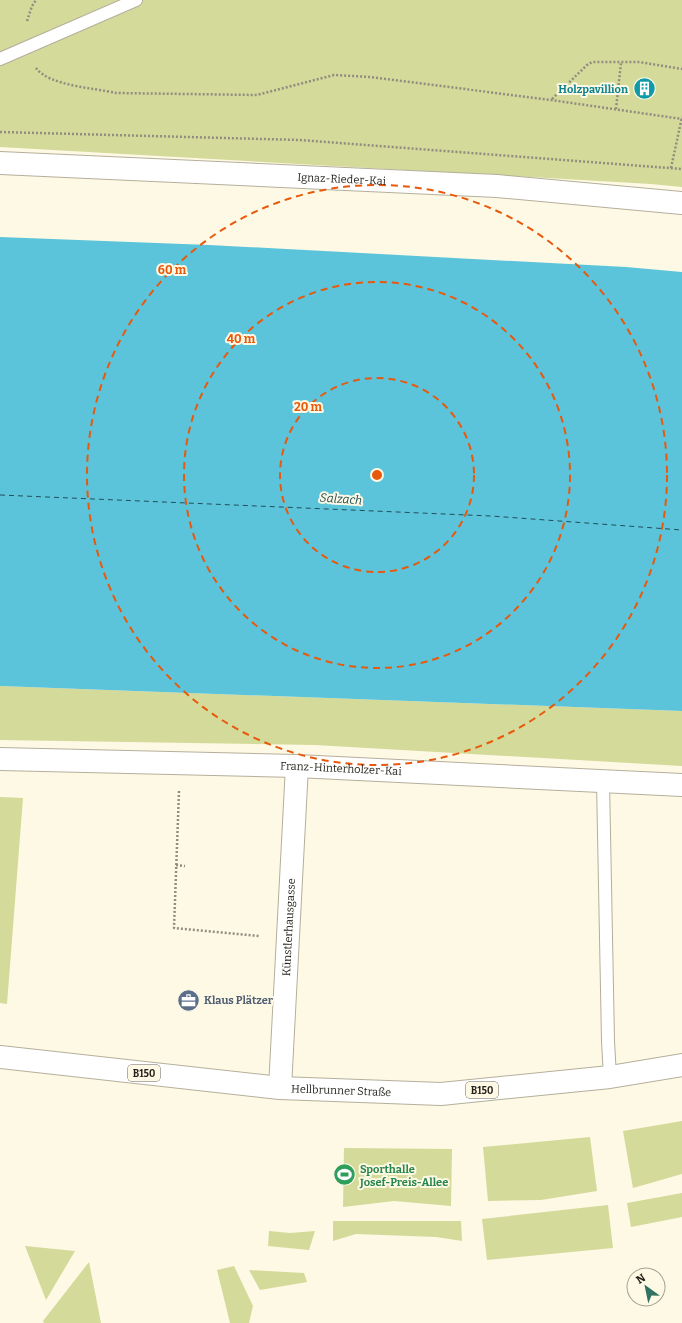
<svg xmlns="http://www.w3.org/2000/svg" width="682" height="1323" font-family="Bitter,serif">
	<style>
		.green { fill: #d4da9a }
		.water { fill: #5bc4db }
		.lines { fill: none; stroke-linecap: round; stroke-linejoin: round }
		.ferry { stroke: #214f59; stroke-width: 1; stroke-dasharray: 5 4; stroke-linecap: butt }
		.service-casing { stroke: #b4af9c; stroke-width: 14 }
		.minor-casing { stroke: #b4af9c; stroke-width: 24 }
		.primary-casing { stroke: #b4af9c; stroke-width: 24 }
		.path { stroke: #918d7f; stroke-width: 2.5; stroke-dasharray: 2 2; stroke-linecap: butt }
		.service { stroke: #fff; stroke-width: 12 }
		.minor { stroke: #fff; stroke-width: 22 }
		.primary { stroke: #fff; stroke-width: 22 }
		.ring { fill: none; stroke: #e8590c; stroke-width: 2; stroke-dasharray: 7 5 }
		.labels { text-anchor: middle; stroke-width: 4; stroke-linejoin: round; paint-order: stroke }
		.shield { fill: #fef9e4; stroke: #636055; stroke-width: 1 }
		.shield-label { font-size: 10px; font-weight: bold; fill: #211f18 }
		.culture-label { font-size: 11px; font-weight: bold; fill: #0d838f; stroke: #fef9e4; text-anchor: end }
		.street-label { font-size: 11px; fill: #211f18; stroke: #fef9e4 }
		.service-label { font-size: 11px; font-weight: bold; fill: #4e5e75; stroke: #fef9e4; text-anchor: start }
		.leisure-label { font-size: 11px; font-weight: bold; fill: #27864d; stroke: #fef9e4; text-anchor: start }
		.water-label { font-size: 12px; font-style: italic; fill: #214f59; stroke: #fef9e4 }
		.centre { fill: #e8590c; stroke: #fef9e4; stroke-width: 2 }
		.ring-label { font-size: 12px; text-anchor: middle; font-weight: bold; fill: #e8590c; stroke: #fef9e4; stroke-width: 4; stroke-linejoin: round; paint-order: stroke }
	</style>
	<rect width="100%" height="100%" fill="#fef9e4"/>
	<!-- green -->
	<g class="green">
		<path d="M0 0H682V187L651 184 0 147Z"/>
		<path d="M0 686 682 711V766L315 745 0 740Z"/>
		<path d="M0 797 23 798 7 1004 0 1003Z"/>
		<path d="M682 1121V1174L633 1188 623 1131Z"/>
		<path d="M590 1137 597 1191 541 1200 488 1201 483 1147Z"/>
		<path d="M344 1148 452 1149 451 1206 394 1201 343 1207Z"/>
		<path d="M682 1193V1217L631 1227 627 1203Z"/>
		<path d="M608 1205 613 1248 487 1260 482 1219Z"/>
		<path d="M333 1221H461L462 1241 436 1237 356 1234 333 1241Z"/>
		<path d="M269 1231 290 1233 315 1231 309 1250 268 1246Z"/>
		<path d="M25 1246 75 1251 46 1300Z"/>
		<path d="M89 1262 101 1323H44L43 1321Z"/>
		<path d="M234 1266 253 1306 249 1323H230L217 1270Z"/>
		<path d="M249 1270 304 1273 307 1282 260 1290Z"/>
	</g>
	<!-- water -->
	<path class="water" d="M0 237 209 245 626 267 682 272V711L0 686Z"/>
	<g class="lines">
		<!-- ferry -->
		<path class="ferry" d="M0 495 491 516 682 530"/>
		<defs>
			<g id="service">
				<path d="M0 59 136 0"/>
				<path d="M603 781 608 1041 610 1077"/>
			</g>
			<g id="minor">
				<path id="s1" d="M0 163 497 186 682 203"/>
				<path id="s2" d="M0 759 297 766 682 785"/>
				<path id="s3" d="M280 1088 297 766"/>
			</g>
			<g id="primary">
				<path id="s4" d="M0 1057 280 1088 441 1094 610 1077 682 1065"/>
			</g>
		</defs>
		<!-- service casing -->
		<use href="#service" class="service-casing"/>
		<!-- minor casing -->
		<use href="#minor" class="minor-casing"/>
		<!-- primary casing -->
		<use href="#primary" class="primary-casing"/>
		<!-- path -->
		<g class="path">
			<path d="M27 21 32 6 36 0"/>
			<path d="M36 68C49 86 95 88 116 93L257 95 334 75 370 77 551 100 682 119"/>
			<path d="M552 99 587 65 592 62H639L682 69"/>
			<path d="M616 109 621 63"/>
			<path d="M0 132 300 140 682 169"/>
			<path d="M671 168 682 117"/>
			<path d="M179 791 174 928 259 936"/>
			<path d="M176 865 185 866"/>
		</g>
		<!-- service -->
		<use href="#service" class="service"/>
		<!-- minor -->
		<use href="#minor" class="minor"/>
		<!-- primary -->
		<use href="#primary" class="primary"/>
	</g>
	<!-- distance rings -->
	<g class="ring">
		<circle cx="377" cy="475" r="97"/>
		<circle cx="377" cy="475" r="193"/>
		<circle cx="377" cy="475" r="290"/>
	</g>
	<!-- icons -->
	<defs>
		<symbol id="building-disc" viewBox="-11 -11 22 22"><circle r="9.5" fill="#0f9aa8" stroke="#fef9e4"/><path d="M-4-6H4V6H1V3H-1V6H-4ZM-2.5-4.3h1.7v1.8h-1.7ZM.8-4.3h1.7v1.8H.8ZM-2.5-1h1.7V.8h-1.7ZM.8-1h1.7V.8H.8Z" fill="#fff"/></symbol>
		<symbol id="office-disc" viewBox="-11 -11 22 22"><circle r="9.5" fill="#5c6f8a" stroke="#fef9e4"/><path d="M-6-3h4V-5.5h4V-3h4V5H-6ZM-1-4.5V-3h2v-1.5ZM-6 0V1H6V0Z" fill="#fff"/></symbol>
		<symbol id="stadium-disc" viewBox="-11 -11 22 22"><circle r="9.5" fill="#2e9e5b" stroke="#fef9e4"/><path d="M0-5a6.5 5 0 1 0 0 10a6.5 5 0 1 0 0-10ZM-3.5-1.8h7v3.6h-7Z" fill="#fff"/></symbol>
	</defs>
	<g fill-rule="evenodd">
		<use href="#building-disc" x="632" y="76" width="25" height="25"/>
		<use href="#office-disc" x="176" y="988" width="25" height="25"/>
		<use href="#stadium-disc" x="332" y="1162" width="25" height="25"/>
	</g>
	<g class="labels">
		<!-- shield labels -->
		<g class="shield">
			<rect x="128" y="1065" width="32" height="16" rx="3"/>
			<rect x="466" y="1082" width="32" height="16" rx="3"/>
		</g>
		<g class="shield-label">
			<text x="144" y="1077">B150</text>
			<text x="482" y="1094">B150</text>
		</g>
		<!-- culture labels -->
		<g class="culture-label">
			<text x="628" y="93">Holzpavillion</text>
		</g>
		<!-- street labels -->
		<g class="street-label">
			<text dy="4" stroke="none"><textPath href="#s1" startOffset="342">Ignaz-Rieder-Kai</textPath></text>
			<text dy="4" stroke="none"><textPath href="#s2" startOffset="341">Franz-Hinterholzer-Kai</textPath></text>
			<text dy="4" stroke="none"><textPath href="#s3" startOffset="161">Künstlerhausgasse</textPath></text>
			<text dy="4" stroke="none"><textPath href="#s4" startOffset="343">Hellbrunner Straße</textPath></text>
		</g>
		<!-- service labels -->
		<g class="service-label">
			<text x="204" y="1004">Klaus Plätzer</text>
		</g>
		<!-- leisure labels -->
		<g class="leisure-label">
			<text x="360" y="1173">Sporthalle<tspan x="360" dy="13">Josef-Preis-Allee</tspan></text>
		</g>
		<!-- water labels -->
		<g class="water-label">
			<text transform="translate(341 499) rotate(4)" y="4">Salzach</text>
		</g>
	</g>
	<circle cx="377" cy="475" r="6" class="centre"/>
	<g class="ring-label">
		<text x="172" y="274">60 m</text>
		<text x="241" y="343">40 m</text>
		<text x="308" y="411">20 m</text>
	</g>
	<!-- north arrow -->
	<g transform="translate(646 1287) rotate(327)"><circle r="19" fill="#fef9e4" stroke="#a6a292"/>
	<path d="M0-3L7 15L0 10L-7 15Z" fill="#317261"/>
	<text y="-6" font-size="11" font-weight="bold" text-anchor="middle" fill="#211f18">N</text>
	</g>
</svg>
